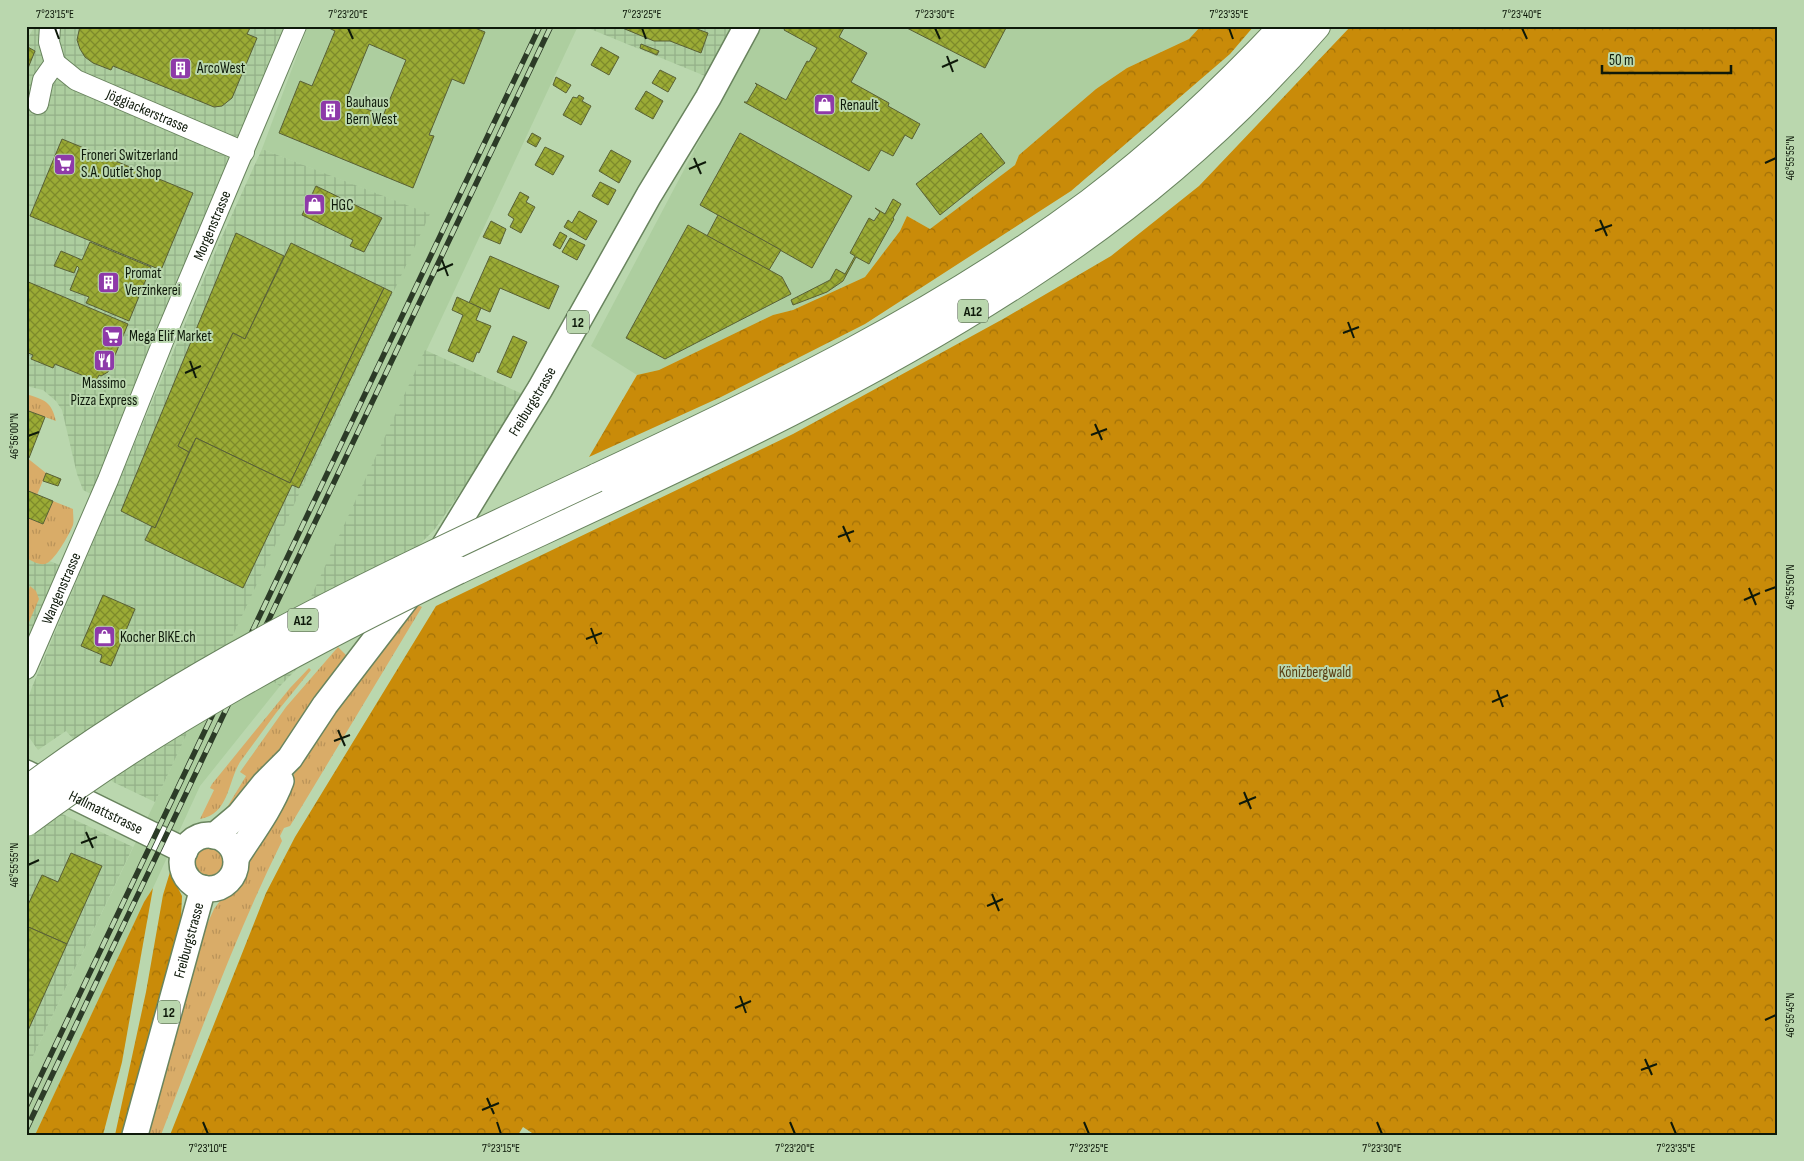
<svg xmlns="http://www.w3.org/2000/svg" width="1804" height="1161" font-family="'Sofia Sans Condensed',sans-serif">
	<style>
		.built { fill: #adce9f }
		.industrial { fill: url(#industrial-grid) }
		.grass { fill: url(#grass-tufts) }
		.forest { fill: url(#forest-crowns) }
		.building { fill: url(#building-cross-hatch); stroke: #596036; fill-rule: evenodd }
		.lines { fill: none; stroke-linecap: round; stroke-linejoin: round }
		.minor-casing { stroke: #69845e; stroke-width: 22 }
		.major-casing { stroke: #69845e; stroke-width: 28 }
		.highway-casing { stroke: #69845e; stroke-width: 30 }
		.minor { stroke: #fff; stroke-width: 20 }
		.major { stroke: #fff; stroke-width: 25 }
		.highway { stroke: #fff; stroke-width: 28 }
		.rail-casing { stroke: #2c3b27; stroke-width: 5.5 }
		.rail { stroke: #bad7ae; stroke-width: 4; stroke-dasharray: 11; stroke-linecap: butt }
		.highway-bridge-casing { stroke: #69845e; stroke-width: 30; stroke-linecap: butt }
		.highway-bridge { stroke: #fff; stroke-width: 28 }
		.ticks { fill: none; stroke: #0e190a; stroke-width: 2 }
		.labels { text-anchor: middle; stroke-width: 4; stroke-linejoin: round; paint-order: stroke }
		.shield { fill: #bad7ae; stroke: #42523b; stroke-width: 1 }
		.shield-label { font-size: 14px; font-weight: bold; fill: #0e190a }
		.poi-label { font-size: 15px; fill: #0e190a; stroke: #bad7ae; text-anchor: start }
		.street-label { font-size: 15px; fill: #0e190a; stroke: #bad7ae }
		.park-label { font-size: 15px; fill: #5a4015; stroke: #bad7ae }
		.neatline { fill: none; stroke: #0e190a; stroke-width: 2 }
		.ticks-label { font-size: 12px; text-anchor: middle; fill: #0e190a }
	</style>
	<defs>
		<pattern id="industrial-grid" width="8" height="8" patternUnits="userSpaceOnUse" patternTransform="scale(1.25)"><rect width="8" height="8" fill="#adce9f"/><path d="M0 4h8M4 0v8" fill="none" stroke="#94b088"/></pattern>
		<pattern id="grass-tufts" width="24" height="20" patternUnits="userSpaceOnUse" patternTransform="scale(1.25)"><rect width="24" height="20" fill="#d9ac68"/><path d="M3 7l-1-3M5 7V3M7 7l1-3M15 17l-1-3M17 17v-4M19 17l1-3" fill="none" stroke="#b99359"/></pattern>
		<pattern id="forest-crowns" width="20" height="18" patternUnits="userSpaceOnUse" patternTransform="scale(1.25)"><rect width="20" height="18" fill="#c98b09"/><path d="M2 6a3 3 0 1 1 6 0M12 15a3 3 0 1 1 6 0" fill="none" stroke="#a27108"/></pattern>
		<pattern id="building-cross-hatch" width="8" height="8" patternUnits="userSpaceOnUse" patternTransform="scale(1.25)"><rect width="8" height="8" fill="#9bab35"/><path d="M0 0l8 8M0 8l8-8" fill="none" stroke="#7d8a2b"/></pattern>
	</defs>
	<rect width="100%" height="100%" fill="#bad7ae"/>
	<!-- built -->
	<g class="built">
		<path d="M308 26H578L272 681 280 686 200 786 153 888 144 902 35 1135H26V1071L155 802 429 214 262 149Z"/>
		<path d="M760 26H1201L1189 39 1127 68 1096 89 1019 155 1015 165 930 229 907 216 900 231 865 277 793 310 773 315 659 370 637 375 591 346Z"/>
	</g>
	<!-- industrial -->
	<g class="industrial">
		<path d="M35 26H290L97 497 83 490 77 474 62 410 56 401 43 390 26 386V41Z"/>
		<path d="M583 26H738L710 78Z"/>
		<path d="M262 149 430 214 155 802 113 782 66 731 38 750 26 733V705L32 687 219 243Z"/>
		<path d="M425 350 527 396 435 529 280 686 272 681Z"/>
		<path d="M26 552 65 567 26 653Z"/>
		<path d="M41 804 133 847 26 1071V806Z"/>
	</g>
	<!-- grass -->
	<g class="grass">
		<path d="M26 394C45 400 51 401 56 421L26 410Z"/>
		<path d="M26 457 46 473 37 495 26 490Z"/>
		<path d="M53 501 73 509C73 514 74 521 73 525 69 535 54 562 45 564 38 565 32 561 26 558V517L43 524Z"/>
		<path d="M30 586 36 591 39 599 26 629V599Z"/>
		<path d="M418 605 422 607 290 826 284 828 280 836 282 841C235 936 199 1036 161 1135H148L204 931 214 909 223 897 234 890 241 882 245 872 246 856 300 764 332 714Z"/>
		<path d="M338 647 347 656 303 715 243 802 223 814 246 776 240 772 286 707Z"/>
		<path d="M309 668 311 670 276 713 240 762C227 784 229 814 200 819L214 790 210 788 212 784 290 688Z"/>
		<circle cx="209" cy="862" r="14"/>
	</g>
	<!-- forest -->
	<g class="forest">
		<path d="M1201 26H1254L1230 54 1071 191 865 324 721 397 589 457 637 375 659 370 773 315 793 310 865 277 900 231 907 216 930 229 1015 165 1019 155 1096 89 1127 68 1189 39Z"/>
		<path d="M1351 26H1778V1135H535L523 1127 518 1135H170L266 893 295 837 436 606 793 434 1003 319 1111 256 1199 186Z"/>
		<path d="M170 872 182 896 181 918 123 1135H115L146 992 163 895Z"/>
		<path d="M153 888 122 1062 103 1135H35L144 902Z"/>
	</g>
	<!-- building -->
	<g class="building">
		<path d="M80 26H245L250 28 247 34 257 38 232 98 222 106 214 107 113 66 111 70 93 63 85 57 80 49 77 40Z"/>
		<path d="M325 26H470L485 32 464 84 452 79 429 135 434 136 413 188 279 133 300 81 312 86 335 31ZM369 44 406 60 383 116 346 100Z"/>
		<path d="M689 26 708 33 701 53 670 41H654L620 27Z"/>
		<path d="M786 26H845L839 37 867 53 851 82 889 103 888 106 920 124 912 139 905 135 893 156 881 150 869 171 744 102H747L757 85 755 83 786 100 807 61 809 62 817 48 784 30Z"/>
		<path d="M903 26H1007L985 68Z"/>
		<path d="M641 44 659 51 657 55 640 48Z"/>
		<path d="M26 46 35 51 26 73Z"/>
		<path d="M601 47 619 57 609 75 591 65Z"/>
		<path d="M660 70 676 78 668 92 652 83Z"/>
		<path d="M556 77 571 85 566 93 553 85Z"/>
		<path d="M646 91 663 101 653 119 635 109Z"/>
		<path d="M579 95 584 98 582 101 591 106 581 125 563 115 573 97 577 98Z"/>
		<path d="M532 133 541 138 536 147 527 142Z"/>
		<path d="M740 133 852 196 812 268 700 205Z"/>
		<path d="M981 133 1005 163 940 215 916 184Z"/>
		<path d="M62 139 193 193 161 270 30 216Z"/>
		<path d="M545 147 564 156 553 175 535 165Z"/>
		<path d="M611 150 631 161 619 183 599 171Z"/>
		<path d="M600 182 616 190 608 205 592 196Z"/>
		<path d="M316 186 382 218 364 252 350 246 353 240 302 215Z"/>
		<path d="M520 192 529 197 526 202 535 207 521 233 510 227 514 219 508 215Z"/>
		<path d="M893 199 901 204 893 218 894 219 869 264 856 257 843 281 827 292 793 305 791 300 830 280 836 269 845 274 855 256 850 253 869 218 874 221 880 212 875 208 885 214Z"/>
		<path d="M579 211 597 221 586 240 564 227 568 220 572 223Z"/>
		<path d="M718 215 781 250 769 270 707 236Z"/>
		<path d="M491 221 506 229 500 244 483 237Z"/>
		<path d="M688 225 782 277 791 294 665 359 626 338Z"/>
		<path d="M560 232 567 236 560 249 553 245Z"/>
		<path d="M236 233 284 256 245 339 233 333 178 446 189 452 155 528 121 511Z"/>
		<path d="M570 238 585 245 577 260 562 252Z"/>
		<path d="M90 242 151 267 129 321 86 303 89 297 70 290 79 268 77 266 74 273 54 266 61 251 82 260Z"/>
		<path d="M291 243 384 288 290 483 196 438 189 452 178 446 233 333 245 339Z"/>
		<path d="M490 256 559 286 549 309 500 288 490 312 469 303Z"/>
		<path d="M26 281 128 324 108 372 101 376 99 375 96 381 55 364 53 368 31 359 33 355 26 352Z"/>
		<path d="M384 288 392 292 299 488 292 485 243 588 145 540 152 526 155 528 196 438 290 483Z"/>
		<path d="M457 297 481 308 476 320 491 326 479 353 477 352 473 362 448 351 463 315 452 310Z"/>
		<path d="M513 336 527 342 511 378 497 372Z"/>
		<path d="M26 410 45 417 29 458 26 457Z"/>
		<path d="M46 473 61 479 58 486 43 481Z"/>
		<path d="M26 490 53 501 43 524 26 517Z"/>
		<path d="M103 595 135 609 111 666 100 662 102 655 81 646Z"/>
		<path d="M71 853 102 866 67 944 26 926V909L42 875 58 882Z"/>
		<path d="M26 926 67 944 26 1035 27 927Z"/>
	</g>
	<g class="lines">
		<defs>
			<g id="minor">
				<path d="M50 26 49 42 55 63"/>
				<path id="s1" d="M55 63 76 80 244 152"/>
				<path d="M38 104 43 80 55 63"/>
				<path id="s2" d="M26 669 108 480 164 339 296 26"/>
			</g>
			<g id="major">
				<path id="s3" d="M438 556 540 389 649 195 708 98 747 26"/>
				<path id="s4" d="M26 773 185 851"/>
				<circle cx="209" cy="862" r="27"/>
				<path d="M214 836 239 815 264 784 290 758 325 705 413 590"/>
				<path d="M236 858C252 833 271 808 281 781"/>
				<path id="s5" d="M135 1135 203 888"/>
			</g>
			<g id="highway">
				<path d="M596 478C767 398 938 316 1090 203 1160 150 1224 90 1284 26"/>
				<path d="M458 570C652 479 850 393 1029 275 1135 206 1233 122 1316 26"/>
			</g>
		</defs>
		<!-- minor casing -->
		<use href="#minor" class="minor-casing"/>
		<!-- major casing -->
		<use href="#major" class="major-casing"/>
		<!-- highway casing -->
		<use href="#highway" class="highway-casing"/>
		<!-- minor -->
		<use href="#minor" class="minor"/>
		<!-- major -->
		<use href="#major" class="major"/>
		<!-- highway -->
		<use href="#highway" class="highway"/>
		<defs>
			<g id="rail">
				<path d="M26 1107 540 26"/>
				<path d="M26 1130 551 26"/>
			</g>
		</defs>
		<!-- rail casing -->
		<use href="#rail" class="rail-casing"/>
		<!-- rail -->
		<use href="#rail" class="rail"/>
		<defs>
			<g id="highway-bridge">
				<path d="M26 791C200 660 400 570 596 478"/>
				<path d="M26 822C161 721 307 643 458 570"/>
			</g>
		</defs>
		<!-- highway-bridge casing -->
		<use href="#highway-bridge" class="highway-bridge-casing"/>
		<!-- highway-bridge -->
		<use href="#highway-bridge" class="highway-bridge"/>
	</g>
	<!-- ticks -->
	<path class="ticks" d="M55 28 59 39M348 28 353 39M642 28 646 39M935 28 940 39M1229 28 1233 39M1522 28 1527 39M947 56 953 72M942 67 958 60M694 158 701 174M1765 163 1776 158M689 169 706 162M1600 220 1607 236M1595 231 1612 225M442 260 448 276M437 271 453 264M1348 322 1354 338M1343 333 1359 327M190 361 196 378M185 373 201 366M1095 424 1102 440M1091 435 1107 429M28 436 39 432M843 526 850 542M838 537 854 531M1749 588 1756 605M1765 591 1776 587M1744 600 1760 593M591 628 597 644M586 639 602 633M1497 690 1503 707M1492 702 1508 695M338 730 345 746M334 741 350 735M1244 792 1251 809M1239 804 1256 797M86 832 93 848M81 843 97 837M28 865 39 860M992 894 999 911M987 906 1003 899M740 996 746 1013M735 1008 751 1001M1765 1020 1776 1015M1645 1059 1652 1075M1641 1070 1657 1064M487 1098 494 1114M482 1110 499 1103M203 1122 208 1134M497 1122 501 1134M790 1122 795 1134M1084 1122 1089 1134M1377 1122 1382 1134M1671 1122 1676 1134"/>
	<!-- icons -->
	<defs>
		<symbol id="building-square" viewBox="-11 -11 22 22"><rect x="-9" y="-9" width="18" height="18" rx="4" fill="#8e3aa9" stroke="#bad7ae"/><path d="M-4-6H4V6H1V3H-1V6H-4ZM-2.5-4.3h1.7v1.8h-1.7ZM.8-4.3h1.7v1.8H.8ZM-2.5-1h1.7V.8h-1.7ZM.8-1h1.7V.8H.8Z" fill="#fff"/></symbol>
		<symbol id="shop-square" viewBox="-11 -11 22 22"><rect x="-9" y="-9" width="18" height="18" rx="4" fill="#8e3aa9" stroke="#bad7ae"/><path d="M-5-2.5h2.3a2.7 3.5 0 0 1 5.4 0H5L5.5 6h-11ZM-1.5-2.5h3a1.5 2.3 0 0 0-3 0Z" fill="#fff"/></symbol>
		<symbol id="supermarket-square" viewBox="-11 -11 22 22"><rect x="-9" y="-9" width="18" height="18" rx="4" fill="#8e3aa9" stroke="#bad7ae"/><path d="M-6-5.5h2.5l.6 2H6L4.5 2H-2.5L-4.4-4H-6ZM-1.5 3.2a1.3 1.3 0 1 0 .1 0ZM3 3.2a1.3 1.3 0 1 0 .1 0Z" fill="#fff"/></symbol>
		<symbol id="restaurant-square" viewBox="-11 -11 22 22"><rect x="-9" y="-9" width="18" height="18" rx="4" fill="#8e3aa9" stroke="#bad7ae"/><path d="M-5-6h1v4h1v-4h1v4h1v-4h1v5L-1.5 .5V6h-2V.5L-5-1ZM5-6V6H3V1.5H1.5Q1.5-4 5-6Z" fill="#fff"/></symbol>
	</defs>
	<g fill-rule="evenodd">
		<use href="#building-square" x="168" y="56" width="25" height="25"/>
		<use href="#shop-square" x="812" y="92" width="25" height="25"/>
		<use href="#building-square" x="318" y="98" width="25" height="25"/>
		<use href="#supermarket-square" x="52" y="152" width="25" height="25"/>
		<use href="#shop-square" x="302" y="192" width="25" height="25"/>
		<use href="#building-square" x="96" y="270" width="25" height="25"/>
		<use href="#supermarket-square" x="100" y="324" width="25" height="25"/>
		<use href="#restaurant-square" x="92" y="348" width="25" height="25"/>
		<use href="#shop-square" x="92" y="624" width="25" height="25"/>
	</g>
	<g class="labels">
		<!-- shield labels -->
		<g class="shield">
			<rect x="958" y="299.5" width="30" height="23" rx="4"/>
			<rect x="567" y="310.5" width="22" height="23" rx="4"/>
			<rect x="288" y="608.5" width="30" height="23" rx="4"/>
			<rect x="158" y="1000.5" width="22" height="23" rx="4"/>
		</g>
		<g class="shield-label">
			<text x="973" y="316">A12</text>
			<text x="578" y="327">12</text>
			<text x="303" y="625">A12</text>
			<text x="169" y="1017">12</text>
		</g>
		<!-- poi labels -->
		<g class="poi-label">
			<text x="197" y="73">ArcoWest</text>
			<text x="346" y="107">Bauhaus<tspan x="346" dy="17">Bern West</tspan></text>
			<text x="840" y="110">Renault</text>
			<text x="81" y="160">Froneri Switzerland<tspan x="81" dy="17">S.A. Outlet Shop</tspan></text>
			<text x="331" y="210">HGC</text>
			<text x="125" y="278">Promat<tspan x="125" dy="17">Verzinkerei</tspan></text>
			<text x="129" y="341">Mega Elif Market</text>
			<text x="104" y="388" text-anchor="middle">Massimo<tspan x="104" dy="17">Pizza Express</tspan></text>
			<text x="120" y="642">Kocher BIKE.ch</text>
		</g>
		<!-- street labels -->
		<g class="street-label">
			<text dy="5" stroke="none"><textPath href="#s1" startOffset="105">Jöggiackerstrasse</textPath></text>
			<text dy="5" stroke="none"><textPath href="#s2" startOffset="481">Morgenstrasse</textPath></text>
			<text dy="5" stroke="none"><textPath href="#s3" startOffset="181">Freiburgstrasse</textPath></text>
			<text dy="5" stroke="none"><textPath href="#s2" startOffset="88">Wangenstrasse</textPath></text>
			<text dy="5" stroke="none"><textPath href="#s4" startOffset="89">Hallmattstrasse</textPath></text>
			<text dy="5" stroke="none"><textPath href="#s5" startOffset="202">Freiburgstrasse</textPath></text>
		</g>
		<!-- park labels -->
		<g class="park-label">
			<text x="1315" y="677">Könizbergwald</text>
		</g>
	</g>
	<!-- border -->
	<rect width="1804" height="1161" fill="none" stroke="#bad7ae" stroke-width="55"/>
	<!-- scale -->
	<path d="M1602 65v8h129v-8" fill="none" stroke="#0e190a" stroke-width="2.5"/>
	<text x="1609" y="65" font-size="15" fill="#0e190a" stroke="#bad7ae" stroke-width="4" paint-order="stroke">50 m</text>
	<rect x="28" y="28" width="1748" height="1106" class="neatline"/>
	<g class="ticks-label">
		<text x="55" y="18">7°23'15"E</text>
		<text x="348" y="18">7°23'20"E</text>
		<text x="642" y="18">7°23'25"E</text>
		<text x="935" y="18">7°23'30"E</text>
		<text x="1229" y="18">7°23'35"E</text>
		<text x="1522" y="18">7°23'40"E</text>
		<text transform="translate(1790 158) rotate(-90)" y="4">46°55'55"N</text>
		<text transform="translate(14 436) rotate(-90)" y="4">46°56'00"N</text>
		<text transform="translate(1790 587) rotate(-90)" y="4">46°55'50"N</text>
		<text transform="translate(14 865) rotate(-90)" y="4">46°55'55"N</text>
		<text transform="translate(1790 1015) rotate(-90)" y="4">46°55'45"N</text>
		<text x="208" y="1152">7°23'10"E</text>
		<text x="501" y="1152">7°23'15"E</text>
		<text x="795" y="1152">7°23'20"E</text>
		<text x="1089" y="1152">7°23'25"E</text>
		<text x="1382" y="1152">7°23'30"E</text>
		<text x="1676" y="1152">7°23'35"E</text>
	</g>
</svg>
